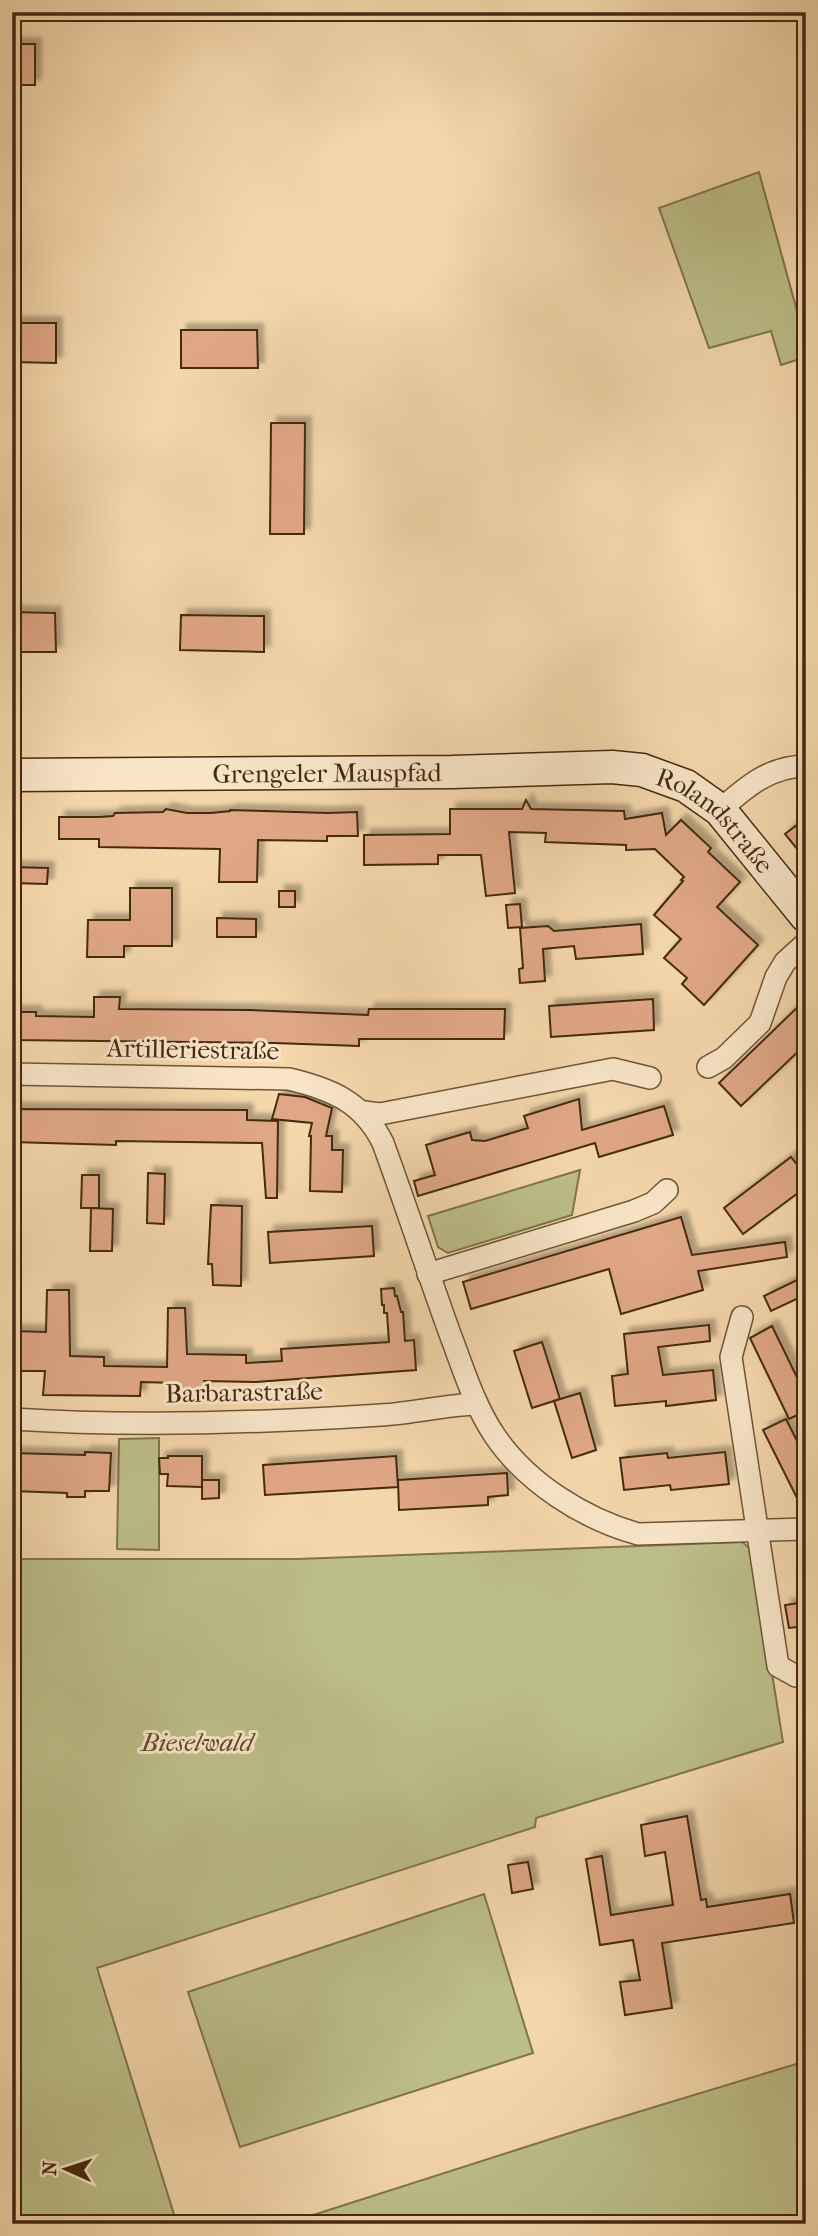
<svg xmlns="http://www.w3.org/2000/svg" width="818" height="2236" font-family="'IM FELL French Canon',serif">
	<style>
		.green { fill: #bcbe88; stroke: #80744c; stroke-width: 2 }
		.building { fill: #e0a786; stroke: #442911; stroke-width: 2; filter: url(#shadow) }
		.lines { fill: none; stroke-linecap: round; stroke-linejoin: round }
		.street-casing { stroke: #705438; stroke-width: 24 }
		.secondary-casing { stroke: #442911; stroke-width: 35 }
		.street { stroke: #f8e5c8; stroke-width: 21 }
		.secondary { stroke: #f8e5c8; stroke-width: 32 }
		.labels { text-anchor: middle; stroke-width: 6; stroke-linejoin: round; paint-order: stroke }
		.street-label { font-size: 26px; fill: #442911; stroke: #f8e5c8 }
		.park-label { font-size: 26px; font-style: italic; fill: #5c4729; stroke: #f8e5c8 }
	</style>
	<defs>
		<filter id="shadow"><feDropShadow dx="6" dy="-6" stdDeviation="2" flood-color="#0004"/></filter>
	</defs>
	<rect width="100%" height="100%" fill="#f4d7ab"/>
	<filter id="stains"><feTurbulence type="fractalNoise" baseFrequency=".00286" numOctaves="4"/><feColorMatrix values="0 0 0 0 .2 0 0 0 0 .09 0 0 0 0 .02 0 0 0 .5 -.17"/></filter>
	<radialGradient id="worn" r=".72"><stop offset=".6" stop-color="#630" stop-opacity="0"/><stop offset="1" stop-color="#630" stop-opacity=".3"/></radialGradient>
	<!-- green -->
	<g class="green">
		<path d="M759 172 806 344V357L781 365 771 331 709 348 659 208Z"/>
		<path d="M580 1170 572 1215 448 1253 438 1247 428 1216Z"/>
		<path d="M159 1438V1550L117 1549 119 1439Z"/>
		<path d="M742 1542 748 1547 751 1554H753L783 1742 536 1818 535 1827 97 1968 177 2224H12V1559H298Z"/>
		<path d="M484 1894 533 2053 240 2147 188 1992Z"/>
		<path d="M806 2061V2224H285L582 2129Z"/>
	</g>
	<!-- building -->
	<g class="building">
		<rect x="12" y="44" width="23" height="41"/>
		<path d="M12 323H56V363L12 362Z"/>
		<path d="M181 330H257L258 368H181Z"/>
		<path d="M271 423H305L304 534H270Z"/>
		<path d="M12 612 55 613 56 652H12Z"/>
		<path d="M181 615 264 616V652L180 650Z"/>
		<path d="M526 800 531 809 624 811 625 819 662 813 666 835 681 820 711 848 708 852 740 882 717 907 758 945 704 1005 682 984 687 978 664 958 681 939 654 915 683 881 681 880 684 877 655 849 626 850V845L545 842 546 833 509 832 515 893 486 896 481 855H438V864L364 865V835L450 834V809H522Z"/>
		<path d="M166 809 187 813H211L230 811V810L327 813 357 812 358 836H327V841L258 840 257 882H219L220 849 99 847V839H59V817H99L113 816 115 813 163 812Z"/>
		<path d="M806 818V860L785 834Z"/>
		<path d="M12 867 48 868 47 884 12 883Z"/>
		<path d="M130 888H172V946H124V957H87L88 920H130Z"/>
		<rect x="279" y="891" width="16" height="16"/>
		<path d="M520 904 522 927 508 928 506 905Z"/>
		<path d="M217 918 256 919V937H217Z"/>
		<path d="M641 924 643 954 576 959 574 946 543 949 545 981 520 983 519 969 523 968 520 928 548 926 554 931Z"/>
		<path d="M94 997H120L119 1009 249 1010 368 1015 369 1009H505L504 1039H359V1046L274 1043 12 1040V1012H36V1016L94 1017Z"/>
		<path d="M653 999 654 1030 551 1037 549 1006Z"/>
		<path d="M806 999V1044L741 1106 719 1083Z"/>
		<path d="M279 1094 305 1097 332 1108 326 1136H332V1150H343L342 1192 310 1191 311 1136H309L312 1123 272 1119Z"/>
		<path d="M579 1099 582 1130 664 1106 673 1135 599 1157 595 1143 418 1196 414 1181 435 1175 426 1145 470 1132 472 1140 485 1141 528 1128 524 1116Z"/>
		<path d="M12 1109 247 1110V1120L278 1121 277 1198H266L262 1143 116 1141V1145L12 1142Z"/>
		<path d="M791 1157 799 1167 806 1163V1187L743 1234 724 1208Z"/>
		<path d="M148 1173 165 1174 164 1224 147 1223Z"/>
		<path d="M82 1175H99V1208H81Z"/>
		<path d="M211 1205 242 1206 241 1286 213 1285 212 1264H208Z"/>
		<path d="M91 1208 113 1209 112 1251H90Z"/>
		<path d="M681 1217 692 1255 785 1242 787 1257 698 1271 703 1290 621 1314 609 1269 471 1309 463 1282Z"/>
		<path d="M372 1226 374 1256 270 1263 268 1232Z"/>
		<path d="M797 1280 805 1295 771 1311 764 1296Z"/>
		<path d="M394 1288 395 1296H397L401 1312H403L405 1341 414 1340 416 1370 256 1382 204 1381 203 1403 174 1402 175 1383 141 1382 140 1396 43 1395 45 1371H12V1331L46 1332 47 1290H69L70 1356 104 1357V1366L167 1367 168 1308H185L187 1354 246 1355V1363L282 1361 281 1349 389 1342 387 1313H384V1305H382L381 1289Z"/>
		<path d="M709 1325 710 1341 658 1347 663 1375 713 1370 716 1400 666 1406V1401L615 1406 612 1376 628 1374 624 1334Z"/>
		<path d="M772 1326 806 1396V1411L789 1419 750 1338Z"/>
		<path d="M542 1342 560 1399 532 1408 514 1351Z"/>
		<path d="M580 1393 596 1450 572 1458 554 1401Z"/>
		<path d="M786 1419 806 1459V1516L763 1430Z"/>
		<path d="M85 1452 111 1453 109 1491H85V1497H67V1493L12 1491V1453L85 1455Z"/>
		<path d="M725 1452 729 1484 671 1490 670 1485 624 1490 620 1458 667 1453 668 1458Z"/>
		<path d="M168 1456H202V1487L167 1486 168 1474H160L159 1458H168Z"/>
		<path d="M396 1456 398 1487 265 1495 263 1465Z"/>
		<path d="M507 1473 508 1495 488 1497V1505L399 1510 398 1480Z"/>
		<path d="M202 1480H219V1498L202 1499Z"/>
		<path d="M806 1602V1626L789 1628 785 1605Z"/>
		<path d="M687 1816 701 1900 706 1899 707 1907 790 1894 794 1923 662 1943 672 2008 625 2015 620 1982 640 1980 633 1940 600 1945 586 1859 602 1856 611 1915 673 1905 665 1852 645 1856 641 1825Z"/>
		<path d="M528 1862 533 1889 512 1893 508 1865Z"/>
	</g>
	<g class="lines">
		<defs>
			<g id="street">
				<path d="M720 810C746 787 770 766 806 766"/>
				<path d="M708 1067 724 1058 760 1023 776 977 785 962 806 943"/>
				<path d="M12 1074 289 1079C331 1089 363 1102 383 1143 406 1206 427 1270 450 1334 463 1368 474 1405 495 1436 527 1483 584 1519 638 1534L806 1529"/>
				<path d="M364 1112 380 1114 613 1069 650 1078"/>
				<path d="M428 1274 634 1211 653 1203 667 1190"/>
				<path d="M742 1317 731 1357 778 1666 796 1676 806 1678"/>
				<path d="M12 1419C135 1427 259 1423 381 1415 414 1413 445 1405 477 1404"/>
			</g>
			<g id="secondary">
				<path id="s1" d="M12 775 452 772 612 767 642 770 686 786 720 810 806 916"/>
			</g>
		</defs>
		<!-- street casing -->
		<use href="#street" class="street-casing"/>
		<!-- secondary casing -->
		<use href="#secondary" class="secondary-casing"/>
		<!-- street -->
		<use href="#street" class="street"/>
		<!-- secondary -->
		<use href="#secondary" class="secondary"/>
	</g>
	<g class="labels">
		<!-- street labels -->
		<g class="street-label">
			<text dy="9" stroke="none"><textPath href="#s1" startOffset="315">Grengeler Mauspfad</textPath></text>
			<text dy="9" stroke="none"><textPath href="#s1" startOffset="721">Rolandstraße</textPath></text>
			<text transform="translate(193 1049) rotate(1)" y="9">Artilleriestraße</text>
			<text transform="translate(244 1392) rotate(-1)" y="9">Barbarastraße</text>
		</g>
		<!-- park labels -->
		<g class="park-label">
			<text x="197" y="1751">Bieselwald</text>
		</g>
	</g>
	<!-- margin -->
	<rect width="818" height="2236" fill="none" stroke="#f4d7ab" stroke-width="42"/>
	<rect x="14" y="14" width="790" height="2208" fill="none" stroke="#442911" stroke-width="3.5"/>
	<rect x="21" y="21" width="776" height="2194" fill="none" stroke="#442911" stroke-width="2"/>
	<!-- north arrow -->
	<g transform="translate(66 2169) rotate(273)" stroke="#f8e5c8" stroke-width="5" paint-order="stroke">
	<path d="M0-5L12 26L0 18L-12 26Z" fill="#442911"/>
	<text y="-10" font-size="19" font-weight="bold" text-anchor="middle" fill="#442911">N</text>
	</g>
	<rect width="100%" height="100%" filter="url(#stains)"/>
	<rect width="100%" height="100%" fill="url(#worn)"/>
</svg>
